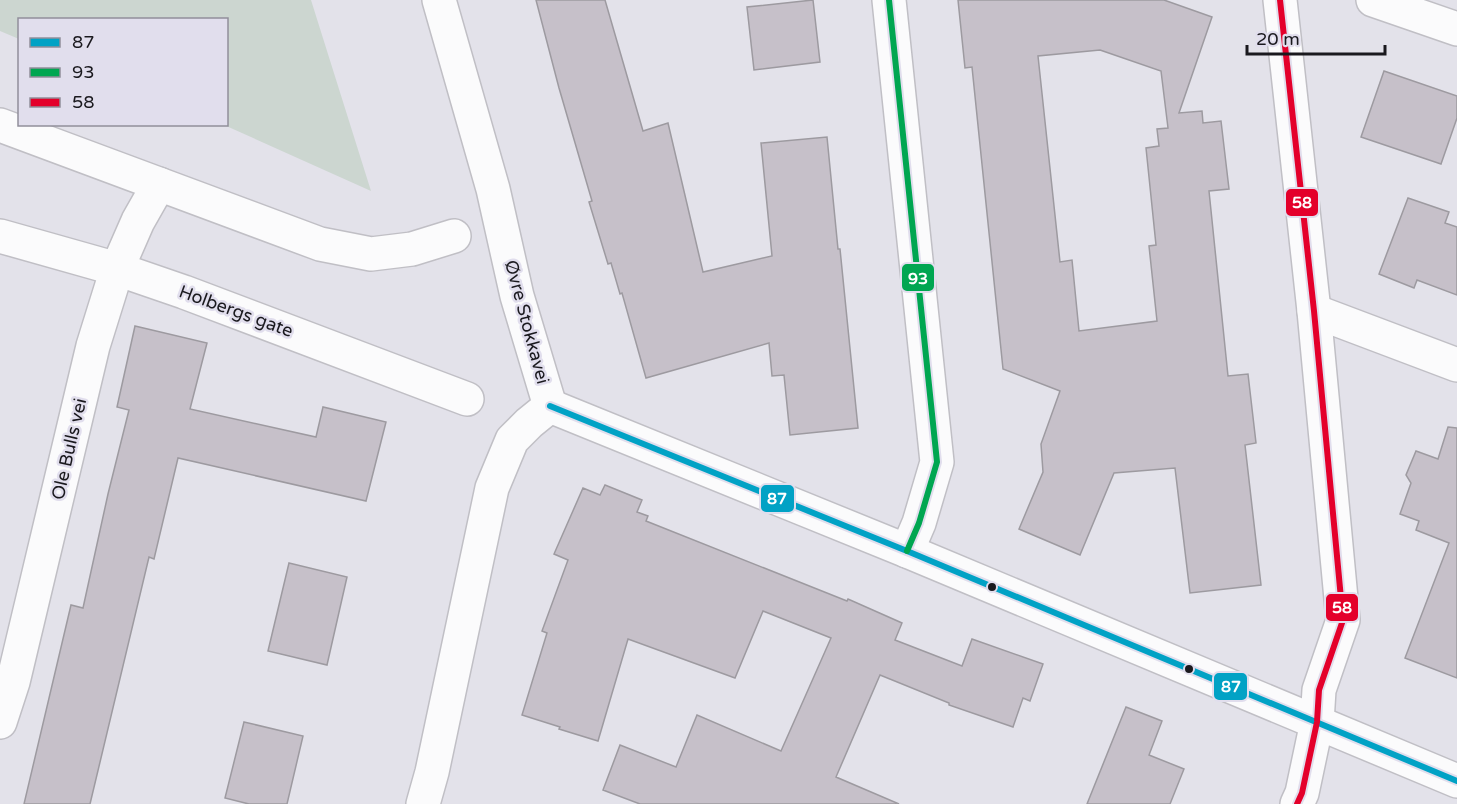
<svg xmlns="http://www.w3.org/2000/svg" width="1457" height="804" font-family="'Varela Round',sans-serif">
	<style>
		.green { fill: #ccd6d0 }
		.building { fill: #c6c0c9; stroke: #9d9aa0; stroke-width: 1.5; fill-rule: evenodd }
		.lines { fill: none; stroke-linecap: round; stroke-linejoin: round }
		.minor-casing { stroke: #c0bfc5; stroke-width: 36 }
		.secondary-casing { stroke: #c0bfc5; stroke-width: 36 }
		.minor { stroke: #fbfbfc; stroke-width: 33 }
		.secondary { stroke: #fbfbfc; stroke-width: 33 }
		.bus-1-casing { stroke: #e1deed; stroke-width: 10 }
		.bus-2-casing { stroke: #e1deed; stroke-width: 10 }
		.bus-3-casing { stroke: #e1deed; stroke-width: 10 }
		.bus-1 { stroke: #01a2c5; stroke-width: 6 }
		.bus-2 { stroke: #00a651; stroke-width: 6 }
		.bus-3 { stroke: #e4002b; stroke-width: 6 }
		.bus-dot { fill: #1a191e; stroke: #e1deed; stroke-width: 2 }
		.labels { text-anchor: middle; stroke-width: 5; stroke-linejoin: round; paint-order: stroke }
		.street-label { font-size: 18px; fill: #1a191e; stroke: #e1deed }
		.line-badge { stroke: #e1deed; stroke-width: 2 }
		.badge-label { font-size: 16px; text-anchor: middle; font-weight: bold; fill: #fff }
	</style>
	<rect width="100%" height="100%" fill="#e3e2ea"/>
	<!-- green -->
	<path class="green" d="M0 0H311L371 191 224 125 226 124V20H20L19 39 0 31Z"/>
	<!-- building -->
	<g class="building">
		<path d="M536 0H605L643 131 668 123 703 272 772 256 761 143 827 137 838 249H840L858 428 790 435 784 375 772 376 769 343 646 378 622 293 620 294 611 263 608 264 589 202 592 201 559 88Z"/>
		<path d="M813 0 820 62 754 70 747 7Z"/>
		<path d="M958 0H1164L1212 17 1179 113 1202 111 1203 123 1221 121 1229 189 1209 191 1228 376 1248 374 1256 443 1245 445 1261 585 1190 593 1175 468 1114 473 1080 555 1019 529 1043 472 1041 444 1060 391 1003 369 972 67 965 68ZM1100 50 1161 71 1168 128 1157 129 1159 146 1146 148 1156 245 1149 246 1157 321 1079 331 1072 260 1060 262 1038 56Z"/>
		<path d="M1384 71 1457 96V118L1441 164 1361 137Z"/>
		<path d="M1408 198 1449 212 1445 223 1457 227V295L1417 280 1414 288 1379 274Z"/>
		<path d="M135 326 207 343 190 409 316 437 323 407 386 422 366 501 178 458 154 559 149 557 90 804H24L71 605 83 608 108 494 129 410 117 407Z"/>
		<path d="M1448 427 1457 428V678L1405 658 1449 543 1416 530 1419 521 1400 514 1411 483 1406 475 1416 451 1438 459Z"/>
		<path d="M605 485 642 500 637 512 648 516 646 521 847 601 848 599 902 623 895 640 962 666 972 639 1043 664 1030 701 1023 698 1013 727 949 705V703L880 675 836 777 899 804H640L603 790 620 745 676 767 697 715 781 751 831 638 763 611 735 678 628 639 598 741 559 729 560 727 522 715 547 633 542 631 568 560 554 554 583 488 600 495Z"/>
		<path d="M289 563 347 577 327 665 268 651Z"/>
		<path d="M1126 707 1162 721 1149 755 1184 769 1170 804H1087Z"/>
		<path d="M244 722 303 736 287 804H249L225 798Z"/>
	</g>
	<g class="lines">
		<defs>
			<g id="minor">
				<path d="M889 0 937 462 919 523 907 551"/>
				<path d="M1280 0 1314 311 1343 620 1319 690 1317 722 1302 793 1297 804"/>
				<path d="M1373 0 1457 29"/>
				<path d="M0 125 320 244 371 254 412 249 454 236"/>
				<path d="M0 236 117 269 184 292 467 399"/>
				<path d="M1314 311 1457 365"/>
				<path d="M0 722 13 682 93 346 117 269 138 221 159 184"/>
			</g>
			<g id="secondary">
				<path d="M439 0 493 189 517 296 550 406"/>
				<path d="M550 406 907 551 1457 781"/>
				<path d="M423 804 432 772 492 488 512 440 529 423 550 406"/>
			</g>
		</defs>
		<!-- minor casing -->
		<use href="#minor" class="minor-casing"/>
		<!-- secondary casing -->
		<use href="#secondary" class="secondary-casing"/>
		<!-- minor -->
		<use href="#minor" class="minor"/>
		<!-- secondary -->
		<use href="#secondary" class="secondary"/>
		<defs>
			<path id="bus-1" d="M550 406 907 551 1457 781"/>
			<path id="bus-2" d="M889 0 937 462 919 523 907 551"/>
			<path id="bus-3" d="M1280 0 1314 311 1343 620 1319 690 1317 722 1302 793 1297 804"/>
		</defs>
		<!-- bus-1 casing -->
		<use href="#bus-1" class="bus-1-casing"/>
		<!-- bus-2 casing -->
		<use href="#bus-2" class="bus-2-casing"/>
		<!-- bus-3 casing -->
		<use href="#bus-3" class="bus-3-casing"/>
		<!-- bus-1 -->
		<use href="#bus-1" class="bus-1"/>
		<!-- bus-2 -->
		<use href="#bus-2" class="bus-2"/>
		<!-- bus-3 -->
		<use href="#bus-3" class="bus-3"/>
	</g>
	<!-- markers -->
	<g class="bus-dot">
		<circle cx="992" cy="587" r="5"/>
		<circle cx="1189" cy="669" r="5"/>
	</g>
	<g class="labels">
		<!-- street labels -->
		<g class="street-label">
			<text transform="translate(236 311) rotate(20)" y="6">Holbergs gate</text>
			<text transform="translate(527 322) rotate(75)" y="6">Øvre Stokkavei</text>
			<text transform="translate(69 449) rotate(-77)" y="6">Ole Bulls vei</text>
		</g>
	</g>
	<g class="line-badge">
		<rect x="1285" y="188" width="34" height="29" rx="6" fill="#e4002b"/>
		<rect x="901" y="263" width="34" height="29" rx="6" fill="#00a651"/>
		<rect x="760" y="484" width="35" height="29" rx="6" fill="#01a2c5"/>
		<rect x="1325" y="593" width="34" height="29" rx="6" fill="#e4002b"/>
		<rect x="1213" y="672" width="35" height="29" rx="6" fill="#01a2c5"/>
	</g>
	<g class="badge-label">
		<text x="1302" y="208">58</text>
		<text x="918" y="284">93</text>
		<text x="777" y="504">87</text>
		<text x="1342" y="613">58</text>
		<text x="1231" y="692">87</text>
	</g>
	<!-- legend -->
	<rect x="18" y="18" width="210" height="108" fill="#e1deed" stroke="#918f9a" stroke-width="1.5"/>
	<rect x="30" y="38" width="30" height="9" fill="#01a2c5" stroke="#918f9a" stroke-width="1.5"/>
	<text x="72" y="48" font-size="18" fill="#1a191e">87</text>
	<rect x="30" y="68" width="30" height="9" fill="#00a651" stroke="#918f9a" stroke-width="1.5"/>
	<text x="72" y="78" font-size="18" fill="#1a191e">93</text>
	<rect x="30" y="98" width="30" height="9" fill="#e4002b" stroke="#918f9a" stroke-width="1.5"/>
	<text x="72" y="108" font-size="18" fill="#1a191e">58</text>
	<!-- scale -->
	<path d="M1247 45v9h138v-9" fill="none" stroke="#1a191e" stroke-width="3"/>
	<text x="1256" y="45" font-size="18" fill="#1a191e" stroke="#e1deed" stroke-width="4.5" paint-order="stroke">20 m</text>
</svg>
